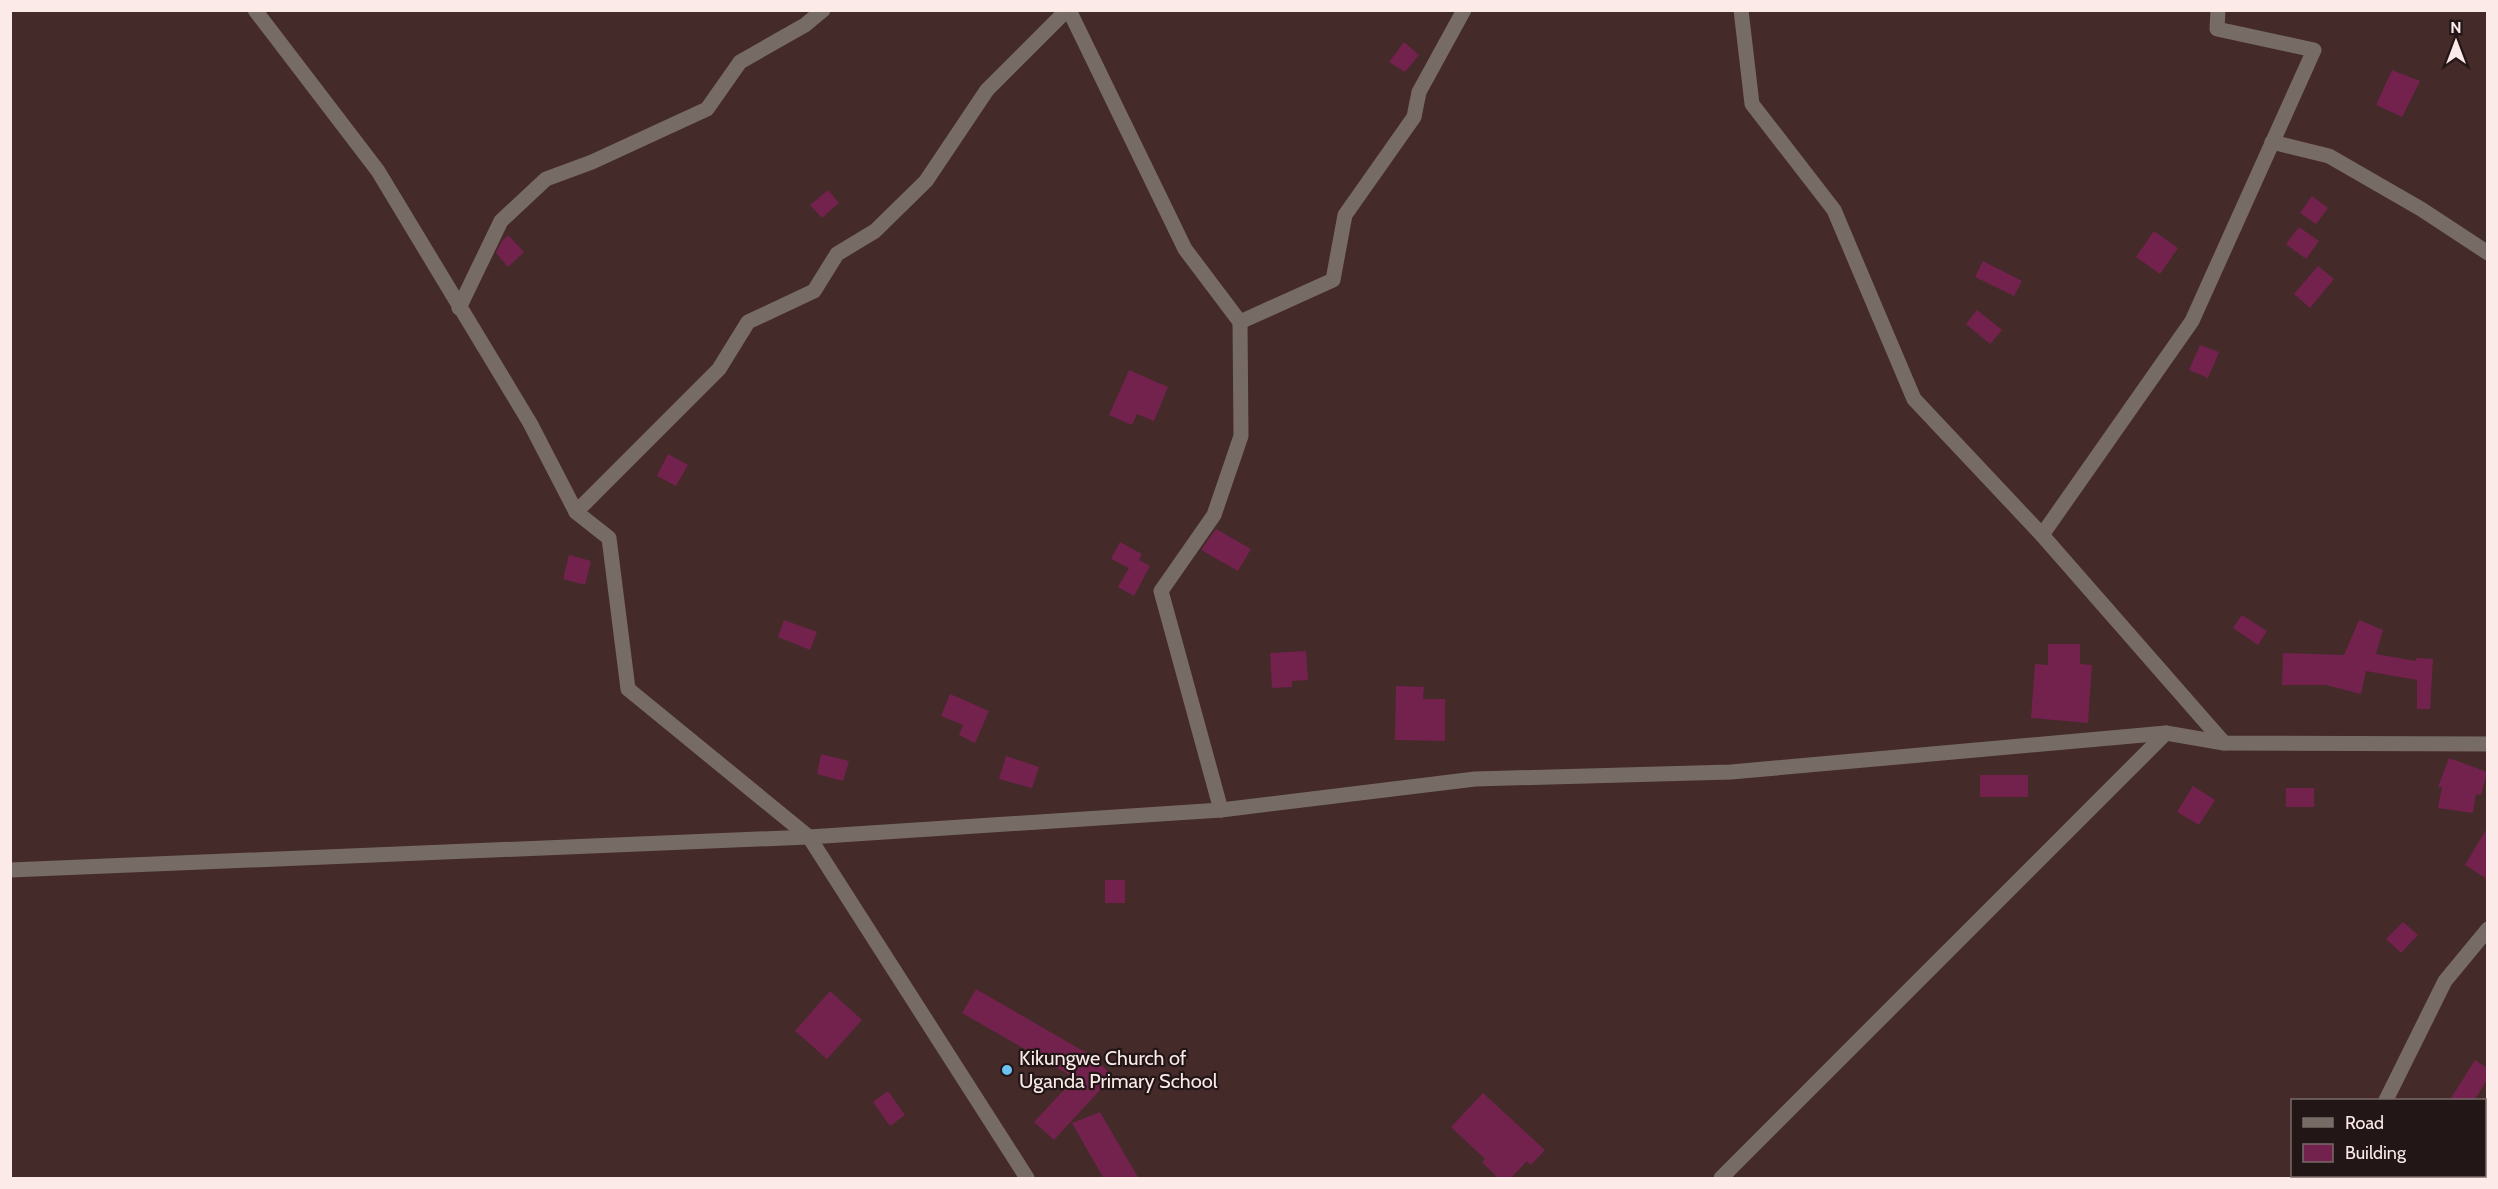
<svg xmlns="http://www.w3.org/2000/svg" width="2498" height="1189" font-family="Cabin,sans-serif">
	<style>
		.building { fill: #73224e }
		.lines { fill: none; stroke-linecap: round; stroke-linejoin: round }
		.minor { stroke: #776b65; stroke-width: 15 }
		.poi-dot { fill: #6ac3f1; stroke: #221616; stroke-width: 2 }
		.labels { text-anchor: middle; stroke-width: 4.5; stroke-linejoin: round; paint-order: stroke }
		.poi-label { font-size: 20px; fill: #fceae9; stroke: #221616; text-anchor: start }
	</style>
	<rect width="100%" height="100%" fill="#442a29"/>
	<!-- building -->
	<g class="building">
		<path d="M1404 42 1419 55 1405 72 1389 62Z"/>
		<path d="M2392 70 2420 81 2402 117 2376 105Z"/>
		<path d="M828 190 839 203 822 218 810 205Z"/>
		<path d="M2312 196 2328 208 2316 224 2300 213Z"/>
		<path d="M2299 227 2319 241 2306 259 2286 244Z"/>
		<path d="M2154 231 2178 248 2160 274 2136 257Z"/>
		<path d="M508 235 524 252 508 267 496 253 502 241Z"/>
		<path d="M1983 261 2022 281 2014 296 1975 277Z"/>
		<path d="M2318 266 2334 279 2310 308 2294 294Z"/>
		<path d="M1977 310 2002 330 1990 344 1966 324Z"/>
		<path d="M2200 345 2219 352 2208 378 2189 370Z"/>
		<path d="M1129 370 1168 387 1154 421 1137 414 1132 425 1109 415Z"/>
		<path d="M668 454 688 465 676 486 657 476Z"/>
		<path d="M1216 529 1251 549 1238 571 1201 550Z"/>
		<path d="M1120 542 1142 554 1139 560 1150 566 1134 596 1118 587 1129 568 1111 559Z"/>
		<path d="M569 555 591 561 585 585 563 579Z"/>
		<path d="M2242 615 2267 631 2258 645 2233 628Z"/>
		<path d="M784 620 817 632 810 650 778 637Z"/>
		<path d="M2359 620 2383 630 2376 654 2416 661V658L2433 659 2430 709H2417V680L2366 671 2361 694 2326 685H2282L2283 653 2344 655Z"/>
		<path d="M2048 644H2080V664L2092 665 2088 723 2031 718 2035 664 2048 665Z"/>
		<path d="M1306 651 1308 680 1292 681V687L1272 688 1270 653Z"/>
		<path d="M1396 686 1424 687 1423 699H1445V741L1395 740Z"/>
		<path d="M950 694 989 711 975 743 959 735 963 725 941 716Z"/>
		<path d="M821 754 849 761 843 781 817 774Z"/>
		<path d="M1006 756 1039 767 1032 788 999 779Z"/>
		<path d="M2449 758 2487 772 2481 795 2476 794 2473 813 2438 808 2442 787H2438Z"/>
		<rect x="1980" y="775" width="48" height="22"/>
		<path d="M2193 786 2215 800 2199 825 2177 812Z"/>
		<rect x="2286" y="788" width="28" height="19"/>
		<path d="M2487 828V879L2465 865Z"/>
		<rect x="1105" y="880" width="20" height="23"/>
		<path d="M2403 922 2418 935 2401 953 2386 939Z"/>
		<path d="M976 989 1090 1055 1113 1076 1054 1140 1034 1122 1075 1078 962 1013Z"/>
		<path d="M830 991 862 1020 827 1059 795 1031Z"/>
		<path d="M2475 1060 2487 1068V1080L2474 1101H2449Z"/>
		<path d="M888 1091 905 1115 890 1126 873 1102Z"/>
		<path d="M1483 1093 1545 1150 1531 1165 1527 1161 1510 1179H1499L1482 1162 1485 1159 1451 1127Z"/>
		<path d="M1100 1112 1139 1179H1104L1072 1123Z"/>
	</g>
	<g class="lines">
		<!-- minor -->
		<g class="minor">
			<path d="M255 10 378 171 530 423 576 512 609 538 628 689 809 837 1027 1178"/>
			<path d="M1069 10 1185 249 1240 322 1333 280 1345 215 1414 117 1419 92 1464 10"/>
			<path d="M1741 10 1752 104 1834 210 1914 399 2042 535"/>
			<path d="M2218 10 2217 29 2314 50 2192 321 2042 535 2224 743"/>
			<path d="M2272 142 2329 156 2421 209 2488 253"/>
			<path d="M459 308 501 221 546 179 592 162 707 109 740 62 805 25 823 10"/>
			<path d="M576 512 719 369 748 322 814 291 837 254 875 231 926 181 987 90 1067 10"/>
			<path d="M1221 810 1161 591 1214 515 1241 436 1240 322"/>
			<path d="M10 870 809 837 1221 810 1475 779 1731 772 2166 733 2224 743 2488 744"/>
			<path d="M2386 1100 2445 981 2488 929"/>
			<path d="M1721 1178 2166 733"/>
			<path d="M2359 1178 2360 1176"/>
		</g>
	</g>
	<!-- markers -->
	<circle class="poi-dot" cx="1007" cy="1070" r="6"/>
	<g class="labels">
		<!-- poi labels -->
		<g class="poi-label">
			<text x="1019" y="1065">Kikungwe Church of<tspan x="1019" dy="23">Uganda Primary School</tspan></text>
		</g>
	</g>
	<!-- border -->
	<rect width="2498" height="1189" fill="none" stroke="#fceae9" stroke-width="24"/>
	<!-- legend -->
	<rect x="2291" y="1099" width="195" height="78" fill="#221616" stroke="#796b6a" stroke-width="1.5"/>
	<rect x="2303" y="1118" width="30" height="9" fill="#776b65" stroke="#796b6a" stroke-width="1.5"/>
	<text x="2345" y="1129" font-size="18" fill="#fceae9">Road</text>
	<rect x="2303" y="1144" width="30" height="18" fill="#73224e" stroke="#796b6a" stroke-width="1.5"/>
	<text x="2345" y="1159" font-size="18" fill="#fceae9">Building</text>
	<!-- north arrow -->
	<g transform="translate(2456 42)" stroke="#221616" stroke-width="4.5" paint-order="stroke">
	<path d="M0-4.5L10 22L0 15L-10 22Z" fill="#fceae9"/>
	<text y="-9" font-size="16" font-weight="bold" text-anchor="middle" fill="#fceae9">N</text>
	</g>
</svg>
